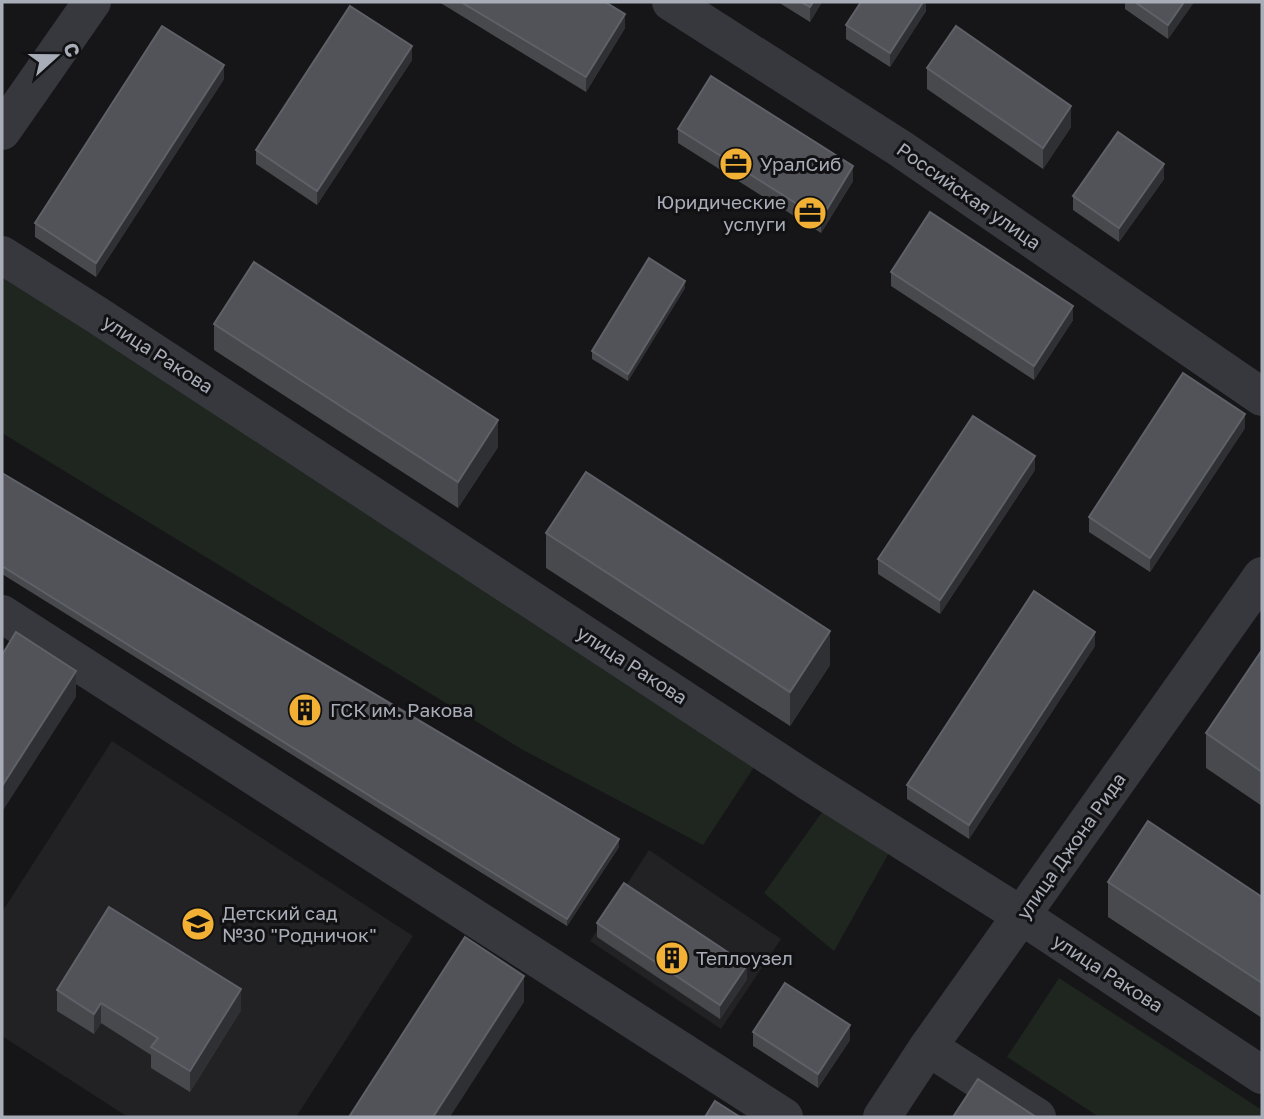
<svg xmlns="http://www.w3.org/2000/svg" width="1264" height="1119" font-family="'Golos Text',sans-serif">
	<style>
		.built { fill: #222225 }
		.green { fill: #1e261f }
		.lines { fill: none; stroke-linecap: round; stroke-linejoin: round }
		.minor { stroke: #37383d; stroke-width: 38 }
		.wall { fill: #47494d }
		.shaded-wall { fill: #2f3033 }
		.building { fill: #525359; stroke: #5f6168; stroke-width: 2 }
		.labels { text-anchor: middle; stroke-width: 6; stroke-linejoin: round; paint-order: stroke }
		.poi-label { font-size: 19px; fill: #a8adb8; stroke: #111113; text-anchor: start }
		.street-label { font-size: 19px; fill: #a8adb8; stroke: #111113 }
	</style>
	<rect width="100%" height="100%" fill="#161618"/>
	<!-- built -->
	<g class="built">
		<path d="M112 741 413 936 296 1117H128L2 1036V912Z"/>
		<path d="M649 850 781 939 721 1029 590 941Z"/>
	</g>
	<!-- green -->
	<g class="green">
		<path d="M2 274 758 761 703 845 523 750 2 433Z"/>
		<path d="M823 811 890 851 834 951 764 893Z"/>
		<path d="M1059 978 1262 1110V1117H1099L1007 1057Z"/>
	</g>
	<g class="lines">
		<!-- minor -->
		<g class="minor">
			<path d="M671 2 901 149 1262 397"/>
			<path d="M2 131 92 2"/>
			<path d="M2 255 97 315 811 783 1022 916 1262 1075"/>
			<path d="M2 614 784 1117"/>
			<path d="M928 1047 1037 1117"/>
			<path d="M882 1117 928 1047 1262 576"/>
		</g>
	</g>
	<!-- wall -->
	<g class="wall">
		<path d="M439 2H605L625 28 586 92Z"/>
		<path d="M778 2H822L810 22Z"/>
		<path d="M926 2V11L890 67 846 39V25Z"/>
		<path d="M1125 2H1194L1168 39 1125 9Z"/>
		<path d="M412 60 317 205 256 164V150Z"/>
		<path d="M927 68 1071 127 1043 169 927 89Z"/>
		<path d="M224 79 96 277 35 237V223Z"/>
		<path d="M678 129 853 181 821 233 678 143Z"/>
		<path d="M1164 179 1119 242 1073 210V196Z"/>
		<path d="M891 272 1073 320 1034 380 891 286Z"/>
		<path d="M685 288 628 381 592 359V351Z"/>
		<path d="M214 324 498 447 458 508 214 350Z"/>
		<path d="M1245 428 1150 572 1089 532V517Z"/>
		<path d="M1035 470 940 614 878 574V559Z"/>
		<path d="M2 473 619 847 567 926 2 574Z"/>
		<path d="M546 533 830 665 790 726 546 568Z"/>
		<path d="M1095 646 969 839 907 799V785Z"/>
		<path d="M1262 650V806L1206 768V733Z"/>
		<path d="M1108 882 1262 897V1018L1108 917Z"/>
		<path d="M597 923 747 979 720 1019 597 937Z"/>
		<path d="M57 990 241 1010 190 1092 151 1068V1055L101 1023 94 1034 57 1011Z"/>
		<path d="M753 1032 850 1040 818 1088 753 1046Z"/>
	</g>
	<!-- shaded-wall -->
	<g class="shaded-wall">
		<path d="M813 2H822L810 22V7Z"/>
		<path d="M923 2H926V11L890 67V53Z"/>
		<path d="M1184 2H1194L1168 39V25Z"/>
		<path d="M625 14V28L586 92V77Z"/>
		<path d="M412 46V60L317 205V191Z"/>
		<path d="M224 65V79L96 277V263Z"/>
		<path d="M1071 106V127L1043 169V148Z"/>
		<path d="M1164 164V179L1119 242V228Z"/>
		<path d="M853 166V181L821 233V219Z"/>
		<path d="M685 281V288L628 381V374Z"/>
		<path d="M1073 306V320L1034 380V366Z"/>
		<path d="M1245 414V428L1150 572V558Z"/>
		<path d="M498 420V447L458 508V482Z"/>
		<path d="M1035 456V470L940 614V600Z"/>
		<path d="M830 631V665L790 726V692Z"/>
		<path d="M1095 632V646L969 839V825Z"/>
		<path d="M76 671V697L2 812V786Z"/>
		<path d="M619 839V847L567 926V919Z"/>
		<path d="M747 965V979L720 1019V1005Z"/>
		<path d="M524 976V1002L450 1117H433Z"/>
		<path d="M241 989V1010L190 1092V1071Z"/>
		<path d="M101 1003V1023L94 1034V1014Z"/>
		<path d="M850 1025V1040L818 1088V1074Z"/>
	</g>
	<!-- building -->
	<g class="building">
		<path d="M461 2H605L625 14 586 77Z"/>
		<path d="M801 2H813L810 7Z"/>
		<path d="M861 2H923L890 53 846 25Z"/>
		<path d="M1135 2H1184L1168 25Z"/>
		<path d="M350 6 412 46 317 191 256 150Z"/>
		<path d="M162 26 224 65 96 263 35 223Z"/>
		<path d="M956 26 1071 106 1043 148 927 68Z"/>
		<path d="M711 76 853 166 821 219 678 129Z"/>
		<path d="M1118 132 1164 164 1119 228 1073 196Z"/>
		<path d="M930 212 1073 306 1034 366 891 272Z"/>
		<path d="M649 258 685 281 628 374 592 351Z"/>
		<path d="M254 262 498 420 458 482 214 324Z"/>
		<path d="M1183 373 1245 414 1150 558 1089 517Z"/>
		<path d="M973 416 1035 456 940 600 878 559Z"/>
		<path d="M586 472 830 631 790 692 546 533Z"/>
		<path d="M2 473 619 839 567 919 2 566Z"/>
		<path d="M1034 591 1095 632 969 825 907 785Z"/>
		<path d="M16 632 76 671 2 786V655Z"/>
		<path d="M1262 650V772L1206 733Z"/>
		<path d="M1148 821 1262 897V983L1108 882Z"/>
		<path d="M624 883 747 965 720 1005 597 923Z"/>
		<path d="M109 907 241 989 190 1071 151 1047 158 1038 101 1003 94 1014 57 990Z"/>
		<path d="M465 937 524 976 433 1117H349Z"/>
		<path d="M785 983 850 1025 818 1074 753 1032Z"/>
		<path d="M978 1079 1036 1117H953Z"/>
		<path d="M715 1101 740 1117H705Z"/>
	</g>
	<!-- icons -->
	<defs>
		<symbol id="office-disc" viewBox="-11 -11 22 22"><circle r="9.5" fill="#f2b134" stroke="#111113"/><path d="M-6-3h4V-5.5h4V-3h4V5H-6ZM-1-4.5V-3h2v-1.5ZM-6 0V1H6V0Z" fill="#111"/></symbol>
		<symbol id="building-disc" viewBox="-11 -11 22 22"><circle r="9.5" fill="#f2b134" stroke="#111113"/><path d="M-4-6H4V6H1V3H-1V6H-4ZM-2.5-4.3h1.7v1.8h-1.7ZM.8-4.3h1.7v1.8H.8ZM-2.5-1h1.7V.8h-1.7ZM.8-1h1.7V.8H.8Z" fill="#111"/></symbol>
		<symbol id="school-disc" viewBox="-11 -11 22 22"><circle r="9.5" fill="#f2b134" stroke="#111113"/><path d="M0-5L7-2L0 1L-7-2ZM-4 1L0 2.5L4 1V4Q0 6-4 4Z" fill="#111"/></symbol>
	</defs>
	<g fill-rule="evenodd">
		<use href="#office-disc" x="717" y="145" width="38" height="38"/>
		<use href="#office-disc" x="791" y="194" width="38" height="38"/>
		<use href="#building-disc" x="286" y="691" width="38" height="38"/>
		<use href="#school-disc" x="179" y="905" width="38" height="38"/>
		<use href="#building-disc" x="653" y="939" width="38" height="38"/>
	</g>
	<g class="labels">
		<!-- poi labels -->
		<g class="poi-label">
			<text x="760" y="171">УралСиб</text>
			<text x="786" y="209" text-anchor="end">Юридические<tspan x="786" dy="22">услуги</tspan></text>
			<text x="330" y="717">ГСК им. Ракова</text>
			<text x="222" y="920">Детский сад<tspan x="222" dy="22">№30 "Родничок"</tspan></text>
			<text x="696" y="965">Теплоузел</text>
		</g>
		<!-- street labels -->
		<g class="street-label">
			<text transform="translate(969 196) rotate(35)" y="7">Российская улица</text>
			<text transform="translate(158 354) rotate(33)" y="7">улица Ракова</text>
			<text transform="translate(632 665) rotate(33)" y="7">улица Ракова</text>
			<text transform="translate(1071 846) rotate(-55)" y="7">улица Джона Рида</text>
			<text transform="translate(1108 973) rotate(33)" y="7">улица Ракова</text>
		</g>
	</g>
	<!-- border -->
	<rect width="1264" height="1119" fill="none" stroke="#a8adb8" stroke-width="7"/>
	<!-- north arrow -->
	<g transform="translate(56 56) rotate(69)" stroke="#111113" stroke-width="5" paint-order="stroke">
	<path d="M0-5L12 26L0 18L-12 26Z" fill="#a8adb8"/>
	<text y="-10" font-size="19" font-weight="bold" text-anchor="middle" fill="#a8adb8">С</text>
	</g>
</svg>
